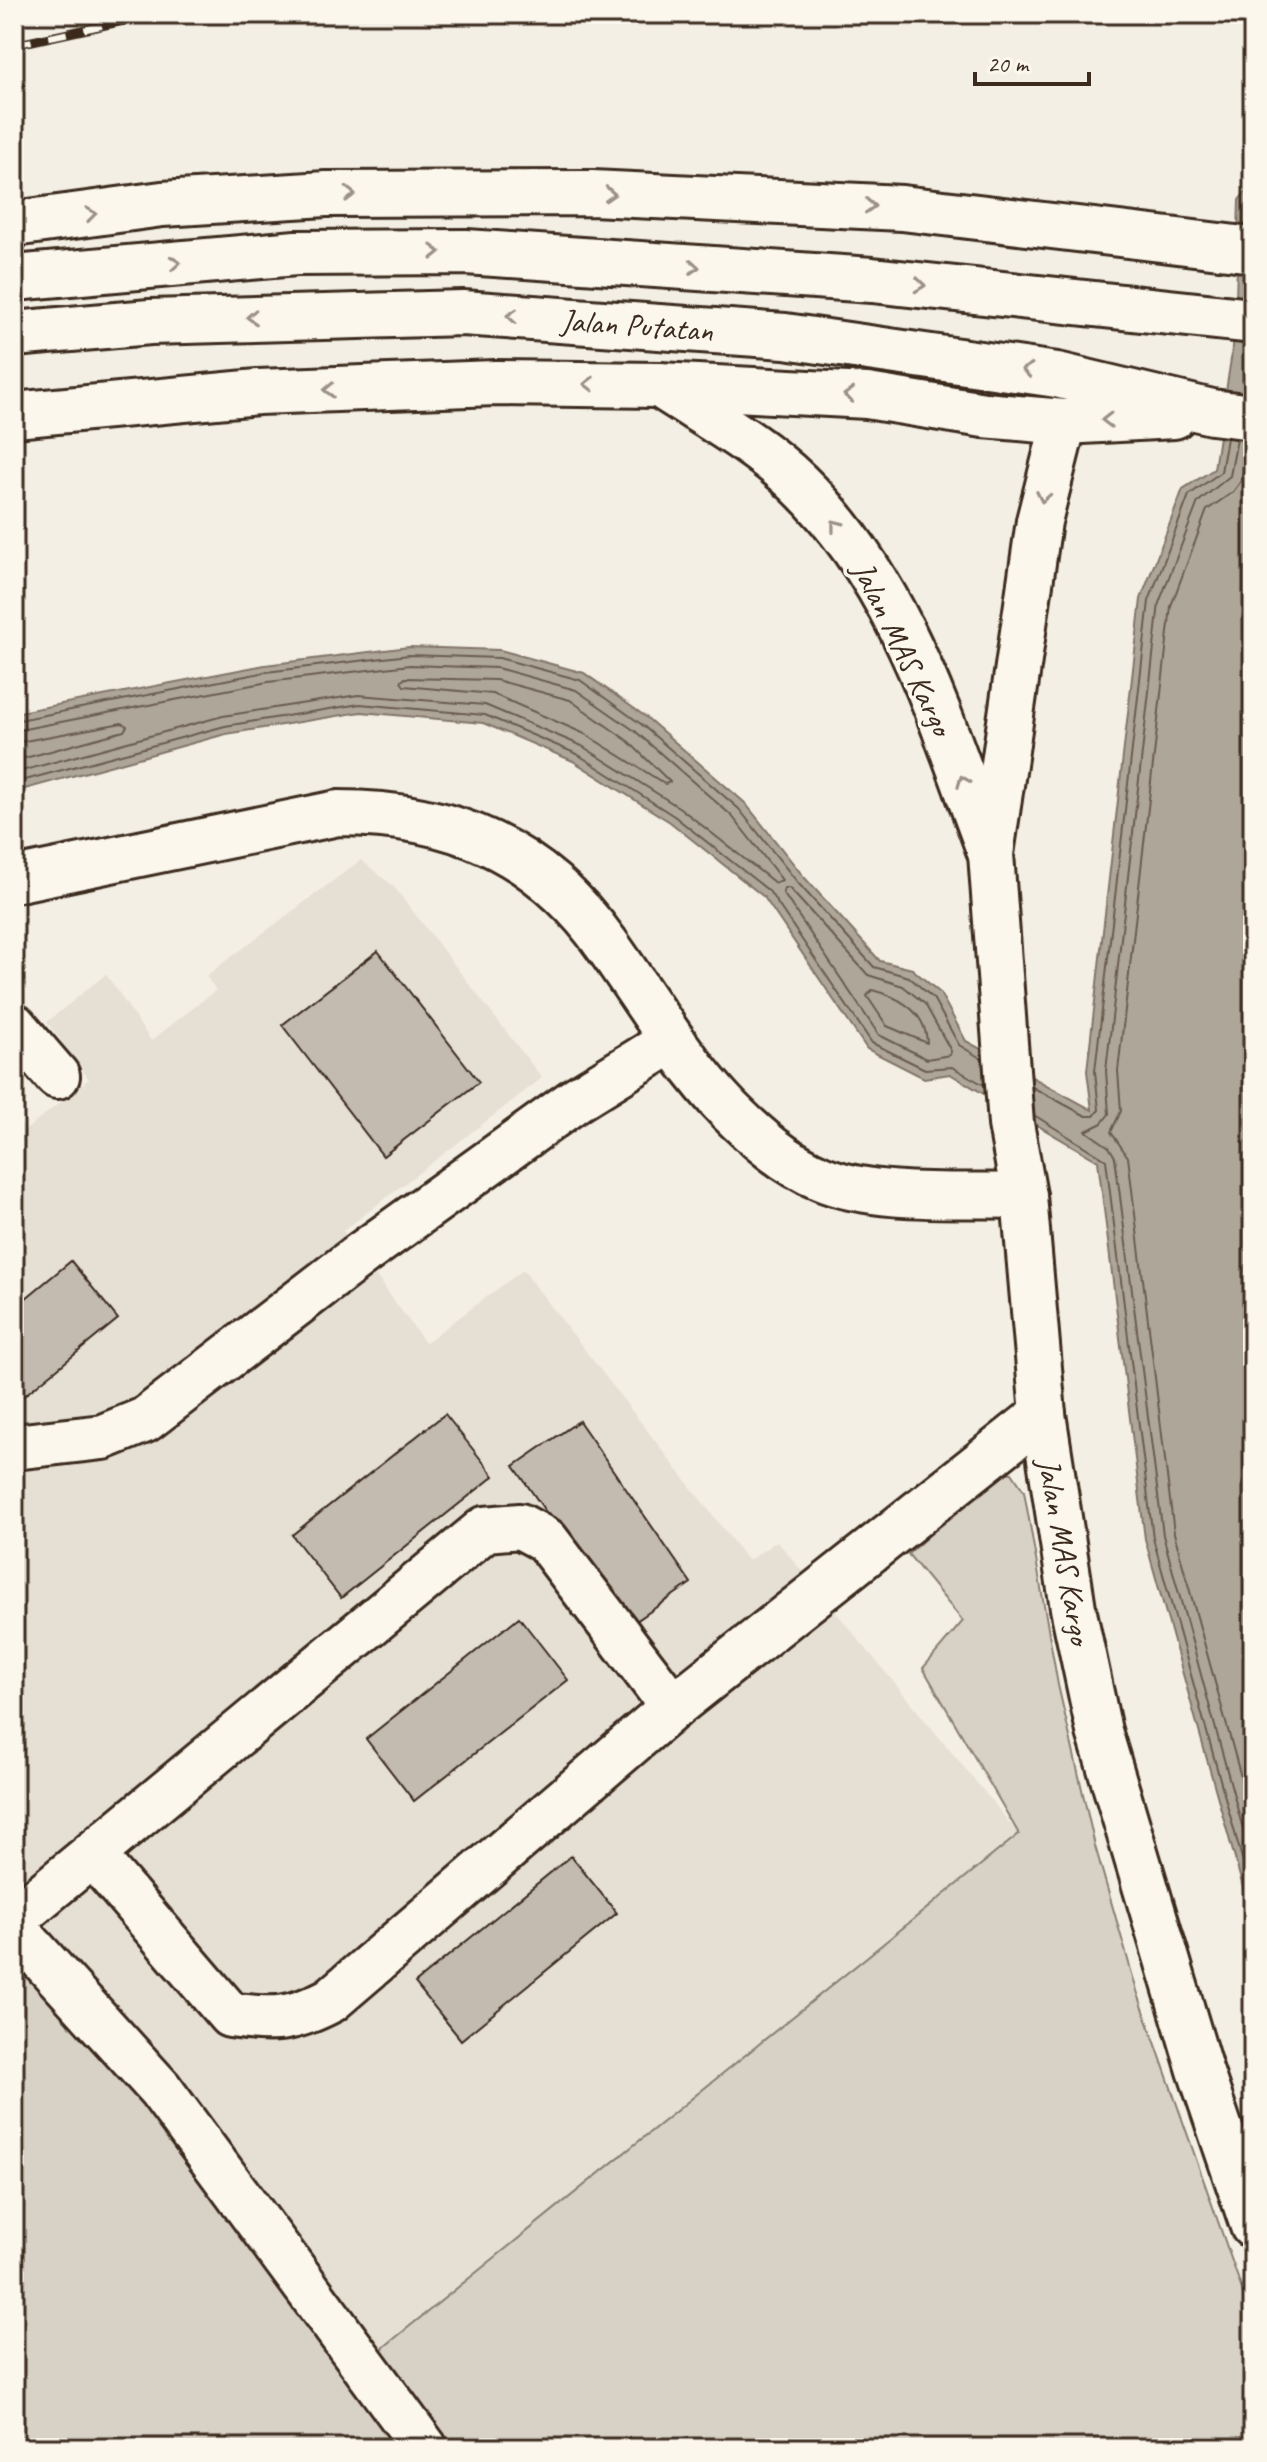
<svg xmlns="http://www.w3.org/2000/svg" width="1267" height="2462" font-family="Caveat,sans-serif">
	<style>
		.built { fill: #e5dfd4 }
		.green { fill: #d8d1c6; stroke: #8a7e72; stroke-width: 2 }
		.water { fill: #afa69a; stroke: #817468; stroke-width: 2 }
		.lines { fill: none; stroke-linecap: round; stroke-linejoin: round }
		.shore { stroke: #695c50; stroke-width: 2 }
		.building { fill: #c3bbb0; stroke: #3b2a1e; stroke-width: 2 }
		.minor-casing { stroke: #3b2a1e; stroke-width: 50 }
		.highway-casing { stroke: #3b2a1e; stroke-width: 50 }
		.minor { stroke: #fbf7ec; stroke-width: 44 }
		.highway { stroke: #fbf7ec; stroke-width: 44 }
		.rail-casing { stroke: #3b2a1e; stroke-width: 9 }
		.rail { stroke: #fbf7ec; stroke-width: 6; stroke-dasharray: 18; stroke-linecap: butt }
		.oneway { stroke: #9b9085 }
		.labels { text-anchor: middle; stroke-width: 7; stroke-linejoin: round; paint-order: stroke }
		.street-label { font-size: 32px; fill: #3b2a1e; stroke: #fbf7ec }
	</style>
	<rect width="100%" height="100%" fill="#f3efe4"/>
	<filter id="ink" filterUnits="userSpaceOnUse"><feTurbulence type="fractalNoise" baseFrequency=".0125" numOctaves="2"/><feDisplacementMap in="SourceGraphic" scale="16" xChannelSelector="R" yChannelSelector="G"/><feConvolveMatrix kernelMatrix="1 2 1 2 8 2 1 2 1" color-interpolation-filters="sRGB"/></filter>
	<g filter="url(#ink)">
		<!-- built -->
		<path class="built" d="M361 860 394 887 542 1078 343 1231 425 1343 523 1270 748 1561 777 1541 1019 1834 385 2347 456 2448H14V1115L26 1130 89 1079 47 1022 106 974 151 1041 216 990 206 976Z"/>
		<!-- green -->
		<path class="green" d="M1000 1472 1012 1473 1024 1491 1058 1685 1095 1846 1137 1991 1253 2321V2448H14V1950L141 2096 348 2382 384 2347 1019 1834 923 1668 963 1621 908 1554Z"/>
		<!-- water -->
		<path class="water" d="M1253 183V1923L1145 1539 1098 1161 950 1074 924 1078 867 1049 764 897 670 822 573 761 483 723 361 712 226 734 14 792V713L265 665 409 647 500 650 584 673 646 717 745 803 804 877 880 961 912 969 940 993 966 1041 1092 1110 1087 1071 1141 599 1183 489 1214 469 1235 333 1239 200Z"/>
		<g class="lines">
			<!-- shore -->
			<g class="shore">
				<path d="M1237 439 1230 476 1198 502 1159 603 1106 1071 1109 1114 1102 1123 1086 1131 1109 1147 1115 1157 1163 1535 1253 1866"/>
				<path d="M1249 441 1241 481 1233 492 1207 510 1171 606 1118 1071 1121 1111 1111 1132 1128 1157 1174 1533 1253 1821"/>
				<path d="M405 678 496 680 570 700 628 741 670 782 665 784 585 734 493 694 404 686 401 682Z"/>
				<path d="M14 721 266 672 409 655 499 658 580 680 641 724 739 809 798 883 874 967 909 977 933 998 959 1045 982 1059"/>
				<path d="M14 731 268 682 410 665 497 668 576 690 635 731 732 816 782 880 775 883 680 808 582 746 485 705 358 695 223 716 14 773"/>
				<path d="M14 743 122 723 127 726 124 731 14 761"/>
				<path d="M14 783 225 726 360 704 485 715 577 754 674 816 769 891 872 1043 925 1069 952 1067 984 1085"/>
				<path d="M784 888H789L868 975 903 986 925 1004 951 1051 950 1055 927 1059 879 1035 783 893Z"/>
				<path d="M872 990C899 997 926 1011 927 1043L887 1026 867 996Z"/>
				<path d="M1032 1087 1086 1116H1094L1099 1110 1095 1071 1149 601 1189 495 1221 472 1227 438"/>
				<path d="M1034 1115 1106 1160 1153 1538 1253 1898"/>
			</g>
		</g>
		<!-- building -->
		<g class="building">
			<path d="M378 951 479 1082 383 1156 282 1025Z"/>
			<path d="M71 1261 118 1319 14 1404V1308Z"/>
			<path d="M445 1414 494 1476 341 1598 292 1535Z"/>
			<path d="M579 1421 691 1583 626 1628 514 1466Z"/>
			<path d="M519 1617 568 1680 414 1801 366 1739Z"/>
			<path d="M571 1856 617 1913 461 2040 415 1983Z"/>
		</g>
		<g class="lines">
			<defs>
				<g id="minor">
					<path d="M659 385C706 416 758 444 798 483 901 582 941 722 990 852"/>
					<path d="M1064 422 1039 521 991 854 1011 1124 1024 1196 1043 1414 1073 1608 1099 1731 1200 2070 1253 2226"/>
					<path d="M14 880 338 813C452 813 540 850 607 945 647 1001 681 1060 729 1110 756 1137 785 1163 821 1178 875 1201 964 1194 1024 1196"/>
					<path d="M14 1026 57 1076"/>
					<path d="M14 1447 103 1437 145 1420 363 1253 577 1099 671 1041"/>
					<path d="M93 1855 230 2015C275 2021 291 2021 331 2000L673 1707"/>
					<path d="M14 1919 485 1529 520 1526 546 1540 673 1707 1043 1414"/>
					<path d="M14 1928 160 2089 425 2448"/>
				</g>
				<g id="highway">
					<path d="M14 224 162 204 326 194 592 193 902 208 1253 250"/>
					<path d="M14 278 296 253 466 252 872 280 1253 321"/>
					<path d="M14 334 150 322 463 313 785 336 1057 375 1212 412 1253 417"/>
					<path d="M14 415 258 392 495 383 659 385 867 396 984 415 1064 422 1174 416"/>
				</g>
			</defs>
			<!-- minor casing -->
			<use href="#minor" class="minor-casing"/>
			<!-- highway casing -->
			<use href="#highway" class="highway-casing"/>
			<!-- minor -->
			<use href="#minor" class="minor"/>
			<!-- highway -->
			<use href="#highway" class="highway"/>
			<defs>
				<g id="rail">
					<path d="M1222 14 1253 25"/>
					<path d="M14 45 156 14"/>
				</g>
			</defs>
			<!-- rail casing -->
			<use href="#rail" class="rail-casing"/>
			<!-- rail -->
			<use href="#rail" class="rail"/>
		</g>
		<!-- one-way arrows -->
		<defs><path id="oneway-chevron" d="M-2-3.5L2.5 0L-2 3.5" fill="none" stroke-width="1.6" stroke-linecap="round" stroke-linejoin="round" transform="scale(2)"/></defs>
		<g class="oneway">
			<use href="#oneway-chevron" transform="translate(350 194)"/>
			<use href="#oneway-chevron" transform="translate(610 194) rotate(3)"/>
			<use href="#oneway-chevron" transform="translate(870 206) rotate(3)"/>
			<use href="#oneway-chevron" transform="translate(91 214) rotate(-8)"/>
			<use href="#oneway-chevron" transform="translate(435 252) rotate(-1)"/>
			<use href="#oneway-chevron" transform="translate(175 263) rotate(-5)"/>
			<use href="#oneway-chevron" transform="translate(694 267) rotate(4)"/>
			<use href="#oneway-chevron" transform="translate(920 285) rotate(6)"/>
			<use href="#oneway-chevron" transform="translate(512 316) rotate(-176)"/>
			<use href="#oneway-chevron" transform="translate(252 317) rotate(178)"/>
			<use href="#oneway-chevron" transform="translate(1027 370) rotate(-172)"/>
			<use href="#oneway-chevron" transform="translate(589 384) rotate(-179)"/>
			<use href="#oneway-chevron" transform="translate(329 390) rotate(178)"/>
			<use href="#oneway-chevron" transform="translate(849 395) rotate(-177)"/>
			<use href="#oneway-chevron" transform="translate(1107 420) rotate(179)"/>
			<use href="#oneway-chevron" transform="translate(1043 497) rotate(101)"/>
			<use href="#oneway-chevron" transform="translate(836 525) rotate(-128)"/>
			<use href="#oneway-chevron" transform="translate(963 781) rotate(-111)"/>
		</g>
	</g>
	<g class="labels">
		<!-- street labels -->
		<g class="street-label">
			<text transform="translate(637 325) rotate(4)" y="11">Jalan Putatan</text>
			<text transform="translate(903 648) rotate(64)" y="11">Jalan MAS Kargo</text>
			<text transform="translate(1065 1551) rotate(80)" y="11">Jalan MAS Kargo</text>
		</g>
	</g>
	<!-- margin -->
	<rect width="1267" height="2462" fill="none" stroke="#fbf7ec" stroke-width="48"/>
	<rect x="24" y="24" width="1219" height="2414" fill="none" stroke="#3b2a1e" stroke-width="3" filter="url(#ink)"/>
	<!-- scale -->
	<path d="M975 72v12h114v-12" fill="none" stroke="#3b2a1e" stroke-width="4"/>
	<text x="987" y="72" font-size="24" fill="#3b2a1e" stroke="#fbf7ec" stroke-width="6" paint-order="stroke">20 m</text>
</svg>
